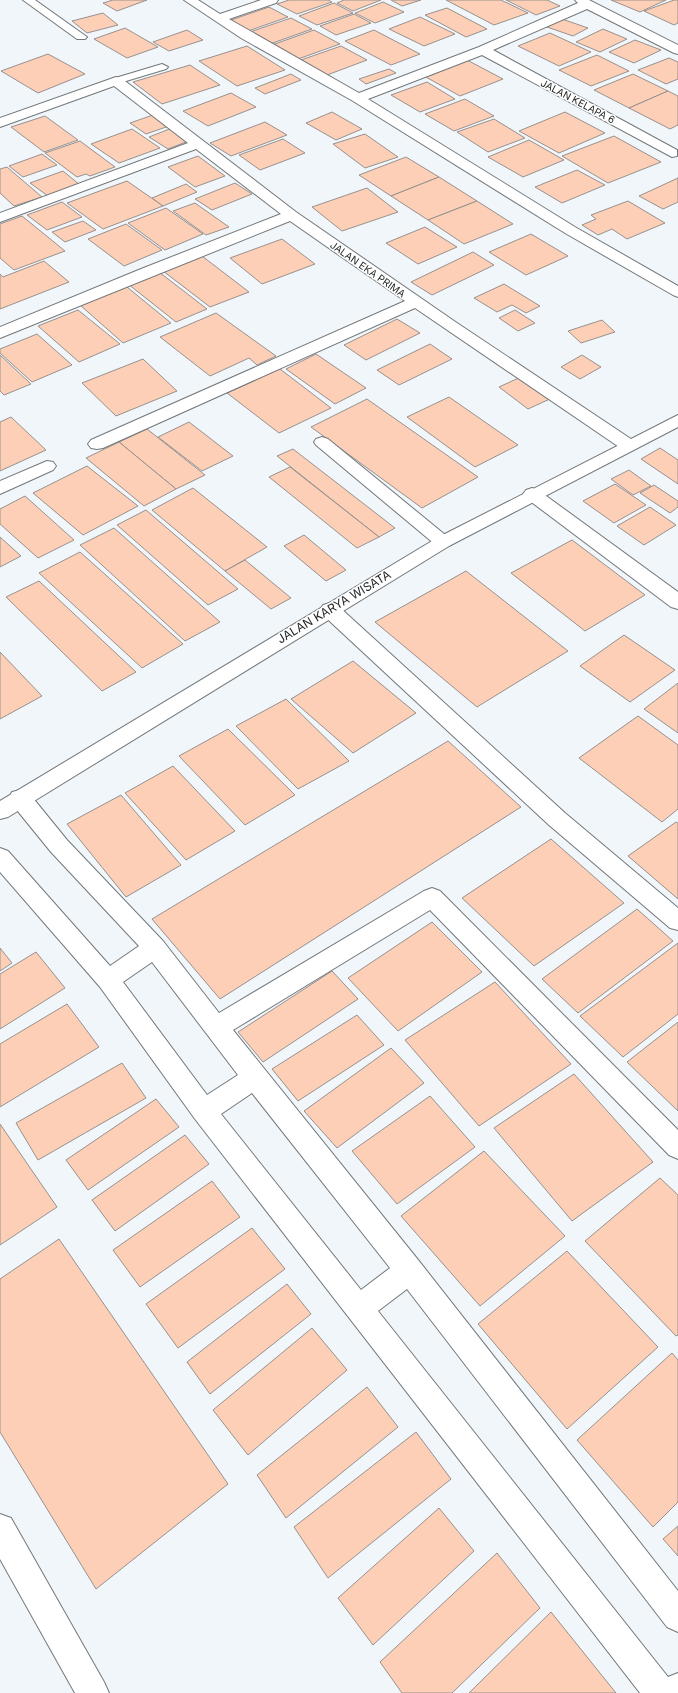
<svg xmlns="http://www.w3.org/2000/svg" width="678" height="1693" font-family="Inter,sans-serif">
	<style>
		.building { fill: #fccfb6; stroke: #97918f }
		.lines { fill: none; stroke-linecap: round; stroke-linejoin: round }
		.lane-casing { stroke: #72777a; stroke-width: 2 }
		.street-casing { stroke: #72777a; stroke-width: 2 }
		.secondary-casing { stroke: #72777a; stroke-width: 2 }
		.lane { fill: #fff; fill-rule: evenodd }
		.street { fill: #fff; fill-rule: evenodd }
		.secondary { fill: #fff; fill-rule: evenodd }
		.labels { text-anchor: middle; stroke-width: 3; stroke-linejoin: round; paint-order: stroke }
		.far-street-label { font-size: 10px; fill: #1c1e1f; stroke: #fff }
		.street-label { font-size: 12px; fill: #1c1e1f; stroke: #fff }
	</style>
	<rect width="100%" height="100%" fill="#f1f6fa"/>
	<!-- building -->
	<g class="building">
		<path d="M113 0H147L117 11 103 3Z"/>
		<path d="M289 0H328L332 2 297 14 277 4Z"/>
		<path d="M344 0H381L353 11 337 3Z"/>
		<path d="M391 0H421L402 6Z"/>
		<path d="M446 0H501L528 13 494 25Z"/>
		<path d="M506 0H547L560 6 536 15Z"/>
		<path d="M611 0H666L640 12Z"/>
		<path d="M674 0H678V23L674 25 644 11Z"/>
		<path d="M383 2 404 12 375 23 355 13Z"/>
		<path d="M334 3 353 13 317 25 299 16Z"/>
		<path d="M269 7 288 17 248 31 228 21Z"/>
		<path d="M447 8 487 29 466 37 425 15Z"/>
		<path d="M103 13 118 25 87 33 72 21Z"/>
		<path d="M354 14 371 23 336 35 320 26Z"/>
		<path d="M420 17 455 34 424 46 389 29Z"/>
		<path d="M291 18 312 29 270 44 250 32Z"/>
		<path d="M562 19 588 28 573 36 547 27Z"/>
		<path d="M125 28 158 47 127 58 94 39Z"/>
		<path d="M603 29 627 39 600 52 576 42Z"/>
		<path d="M187 30 203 40 169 51 153 42Z"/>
		<path d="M314 30 340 44 298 59 272 45Z"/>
		<path d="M374 30 420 54 391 65 345 41Z"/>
		<path d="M550 33 591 52 559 66 518 46Z"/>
		<path d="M635 40 661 50 634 63 609 52Z"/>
		<path d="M247 46 285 70 237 86 199 61Z"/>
		<path d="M341 46 367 60 327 75 301 60Z"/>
		<path d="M48 54 85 74 38 93 1 71Z"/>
		<path d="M597 55 629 71 591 86 559 70Z"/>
		<path d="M669 58 678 62V79L666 84 638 70Z"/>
		<path d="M467 60 503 79 460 96 424 76Z"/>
		<path d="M190 65 220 85 162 104 133 82Z"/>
		<path d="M389 69 396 73 366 84 359 79Z"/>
		<path d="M291 74 301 80 265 94 255 88Z"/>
		<path d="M633 74 668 91 629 108 594 90Z"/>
		<path d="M427 82 455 99 420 112 391 95Z"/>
		<path d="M668 91 678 96V125L670 129 629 108Z"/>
		<path d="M231 93 256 107 208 126 183 111Z"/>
		<path d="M465 99 494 116 454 131 425 114Z"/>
		<path d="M332 112 362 129 336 140 306 123Z"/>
		<path d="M565 112 605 133 559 153 519 131Z"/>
		<path d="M153 115 169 126 146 134 130 123Z"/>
		<path d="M45 116 78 140 44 152 11 127Z"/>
		<path d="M494 119 525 138 488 152 457 132Z"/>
		<path d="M265 122 287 135 231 156 210 143Z"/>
		<path d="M172 128 191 140 168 149 149 137Z"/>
		<path d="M132 129 160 148 119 163 91 144Z"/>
		<path d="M365 134 398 157 365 168 333 144Z"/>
		<path d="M614 136 661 162 608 183 562 156Z"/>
		<path d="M283 139 305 153 260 170 239 155Z"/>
		<path d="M529 140 564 160 523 177 488 157Z"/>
		<path d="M80 141 115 167 90 176 86 174 77 177 45 153Z"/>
		<path d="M42 154 57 165 23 177 9 166Z"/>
		<path d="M198 156 225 176 195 187 168 167Z"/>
		<path d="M406 157 439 177 391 196 359 175Z"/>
		<path d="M7 167 42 197 14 206 0 193V169Z"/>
		<path d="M577 170 605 185 562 203 535 187Z"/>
		<path d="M63 171 80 185 48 196 30 183Z"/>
		<path d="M439 177 477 201 428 220 391 196Z"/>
		<path d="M678 178V202L663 209 639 196Z"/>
		<path d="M127 181 163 206 103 229 67 203Z"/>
		<path d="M235 183 252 194 212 210 195 199Z"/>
		<path d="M186 184 197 192 163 206 152 198Z"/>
		<path d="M367 188 398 212 342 231 312 207Z"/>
		<path d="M477 201 513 224 464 244 428 220Z"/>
		<path d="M628 201 665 223 627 239 612 229 598 235 582 225 596 219 591 215Z"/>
		<path d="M62 202 82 217 47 230 27 215Z"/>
		<path d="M195 203 229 227 206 235 173 211Z"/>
		<path d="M166 208 203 234 165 250 128 223Z"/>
		<path d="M22 216 65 251 14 270 0 258V224Z"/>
		<path d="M83 221 96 230 65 242 52 232Z"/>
		<path d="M126 224 162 250 124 266 88 239Z"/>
		<path d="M425 227 457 247 418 264 386 243Z"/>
		<path d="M531 234 568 256 526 275 489 252Z"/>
		<path d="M282 239 315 264 262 284 230 258Z"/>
		<path d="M473 252 494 265 432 295 411 282Z"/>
		<path d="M202 256 249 292 210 307 163 271Z"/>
		<path d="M44 261 69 282 0 309V274L3 277Z"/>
		<path d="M159 272 207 309 176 322 128 284Z"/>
		<path d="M504 284 540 306 526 313 512 305 497 312 474 298Z"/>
		<path d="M127 287 171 323 123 343 80 305Z"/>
		<path d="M78 310 120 344 79 362 38 326Z"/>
		<path d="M515 310 535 323 518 331 499 318Z"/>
		<path d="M216 313 276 356 257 365 249 358 210 376 160 337Z"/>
		<path d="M397 319 420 333 366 360 344 345Z"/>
		<path d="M602 320 615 332 581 343 568 331Z"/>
		<path d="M37 334 72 365 32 382 0 353V349Z"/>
		<path d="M430 344 452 359 399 385 377 370Z"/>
		<path d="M316 354 366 388 335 404 286 369Z"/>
		<path d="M0 355 31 384 4 395 0 391Z"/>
		<path d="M582 355 601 367 580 379 561 367Z"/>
		<path d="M143 359 177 391 116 416 82 383Z"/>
		<path d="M280 369 331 408 279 433 227 393Z"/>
		<path d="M523 376 552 398 528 409 499 387Z"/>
		<path d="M449 397 518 445 475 467 407 417Z"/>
		<path d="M367 399 478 477 422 508 311 427Z"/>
		<path d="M11 417 46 450 0 471V422Z"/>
		<path d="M189 422 233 456 202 471 158 437Z"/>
		<path d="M147 429 205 475 176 489 119 442Z"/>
		<path d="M119 442 176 489 144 506 86 458Z"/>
		<path d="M660 448 678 460V484L641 459Z"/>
		<path d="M293 449 395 528 379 537 277 456Z"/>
		<path d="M87 466 138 506 83 535 33 493Z"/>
		<path d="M290 467 379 537 357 548 269 477Z"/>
		<path d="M629 470 651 486 633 495 611 479Z"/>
		<path d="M615 484 646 505 614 523 583 501Z"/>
		<path d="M654 485 678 501V507L670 513 640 493Z"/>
		<path d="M193 488 267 547 225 571 152 510Z"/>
		<path d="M25 496 74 540 38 558 0 524V509Z"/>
		<path d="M650 507 676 525 644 545 617 526Z"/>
		<path d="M146 510 238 589 208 605 117 525Z"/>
		<path d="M114 528 220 622 185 641 80 545Z"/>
		<path d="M304 535 346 570 326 581 284 546Z"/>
		<path d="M0 537 21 556 0 567Z"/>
		<path d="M572 540 645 595 585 631 511 573Z"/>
		<path d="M80 552 183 644 142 668 39 573Z"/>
		<path d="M245 560 291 598 271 609 225 571Z"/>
		<path d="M466 571 568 651 477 707 375 622Z"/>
		<path d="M39 581 136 672 102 691 6 597Z"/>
		<path d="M624 635 675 670 630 702 580 666Z"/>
		<path d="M0 652 42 696 0 719Z"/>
		<path d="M353 661 416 713 353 753 291 699Z"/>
		<path d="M678 683V733L644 709Z"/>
		<path d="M286 699 349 761 298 789 236 726Z"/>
		<path d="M638 716 678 745V809L662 822 579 758Z"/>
		<path d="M228 729 295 795 245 825 179 756Z"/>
		<path d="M448 741 521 807 220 999 152 919Z"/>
		<path d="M173 766 235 831 186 860 125 793Z"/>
		<path d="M121 795 181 865 126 897 67 824Z"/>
		<path d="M676 822 678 823V899L628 856Z"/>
		<path d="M551 839 624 903 534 966 462 898Z"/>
		<path d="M637 909 673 941 578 1013 542 979Z"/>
		<path d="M432 922 482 972 398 1031 348 978Z"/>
		<path d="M678 943V1014L623 1057 580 1016Z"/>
		<path d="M0 948 12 963 0 971Z"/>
		<path d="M36 952 65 988 0 1029V974Z"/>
		<path d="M332 971 358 999 263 1062 238 1032Z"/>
		<path d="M495 982 571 1064 479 1126 405 1040Z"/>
		<path d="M67 1004 99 1047 0 1107V1044Z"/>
		<path d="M357 1015 384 1045 298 1101 272 1069Z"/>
		<path d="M678 1022V1111L627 1062Z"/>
		<path d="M391 1048 424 1083 337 1148 304 1111Z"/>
		<path d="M122 1063 146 1098 38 1160 16 1123Z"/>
		<path d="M574 1074 653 1162 572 1221 494 1128Z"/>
		<path d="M430 1096 475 1147 397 1204 352 1151Z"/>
		<path d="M156 1099 179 1127 88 1190 66 1160Z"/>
		<path d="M0 1124 57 1207 0 1245Z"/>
		<path d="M185 1135 209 1164 115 1231 92 1200Z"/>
		<path d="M484 1151 565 1236 480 1306 401 1216Z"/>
		<path d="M660 1178 678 1195V1335L676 1336 585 1241Z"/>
		<path d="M212 1181 240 1217 140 1287 113 1250Z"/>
		<path d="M252 1228 285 1269 178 1348 146 1304Z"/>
		<path d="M59 1239 228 1484 96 1589 0 1432V1279Z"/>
		<path d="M567 1251 658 1347 567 1429 478 1324Z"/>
		<path d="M287 1284 311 1314 210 1394 187 1362Z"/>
		<path d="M312 1328 347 1370 248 1455 213 1410Z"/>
		<path d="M672 1353 678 1360V1502L653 1527 577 1440Z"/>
		<path d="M367 1387 398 1427 286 1518 257 1475Z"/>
		<path d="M416 1432 451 1479 328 1578 294 1527Z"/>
		<path d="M439 1508 474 1551 373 1645 338 1598Z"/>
		<path d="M678 1526V1556L663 1539Z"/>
		<path d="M497 1553 540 1608 452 1693H402L380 1662Z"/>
		<path d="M551 1612 616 1693H469Z"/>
	</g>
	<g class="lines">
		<defs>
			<g id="lane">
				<path d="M23 0H35L87 37 85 39H77Z"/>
				<path d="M162 64 168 67 166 69 116 84 110 81 112 79Z"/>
				<path d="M322 437 328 439 449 538 451 542 449 546 443 547 437 546 316 445 314 442 316 439Z"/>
			</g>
			<g id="street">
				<path d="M184 0H198L220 14 261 0H278L276 3 229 19 359 93 479 47 578 3 575 0H589L678 45V54L674 53 587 9 493 50 677 150V156L672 157 482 55 368 99 575 227 678 286V297L673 295 565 233 353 101 241 38Z"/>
				<path d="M116 77 121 78 296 212 457 323 634 441 637 445 634 449 628 450 622 449 415 308 103 448 97 449 91 448 88 444 91 440 405 301 290 221 0 338V327L141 269 281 214 196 149 0 222V213L188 143 114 86 0 127V118Z"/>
				<path d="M47 461 53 462 56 466 53 470 0 494V481Z"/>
				<path d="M532 488 538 490 678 592V609L671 607 526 498 523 494 526 490Z"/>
				<path d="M330 603 337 605 565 813 678 908V930L670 928 549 825 323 615 320 610 323 605Z"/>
				<path d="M20 790 28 792 67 840 163 941 219 1013 424 891 432 888 440 891 678 1130V1159L669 1155 430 910 233 1030 419 1261 678 1591V1632L667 1627 407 1289 378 1311 668 1677 678 1673V1693H640L195 1119 100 987 0 872V848L8 851 110 966 139 946 51 852 12 804 9 798 12 792ZM152 962 238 1075 207 1095 123 982ZM252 1093 390 1268 361 1290 221 1114Z"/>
				<path d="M0 1514 11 1518 104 1682 109 1693H75L0 1559Z"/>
			</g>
			<path id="secondary" d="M678 415V427L449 546 8 817 0 819V801L437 538Z"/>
		</defs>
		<!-- lane casing -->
		<use href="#lane" class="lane-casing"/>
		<!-- street casing -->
		<use href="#street" class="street-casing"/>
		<!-- secondary casing -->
		<use href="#secondary" class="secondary-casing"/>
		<!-- lane -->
		<use href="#lane" class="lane"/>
		<!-- street -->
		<use href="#street" class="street"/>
		<!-- secondary -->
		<use href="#secondary" class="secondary"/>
	</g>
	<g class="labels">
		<!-- far-street labels -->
		<g class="far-street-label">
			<text transform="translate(578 101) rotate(28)" y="4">JALAN KELAPA 6</text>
			<text transform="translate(368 269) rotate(35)" y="4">JALAN EKA PRIMA</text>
		</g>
		<!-- street labels -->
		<g class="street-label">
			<text transform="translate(334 607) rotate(-31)" y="4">JALAN KARYA WISATA</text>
		</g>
	</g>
</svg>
